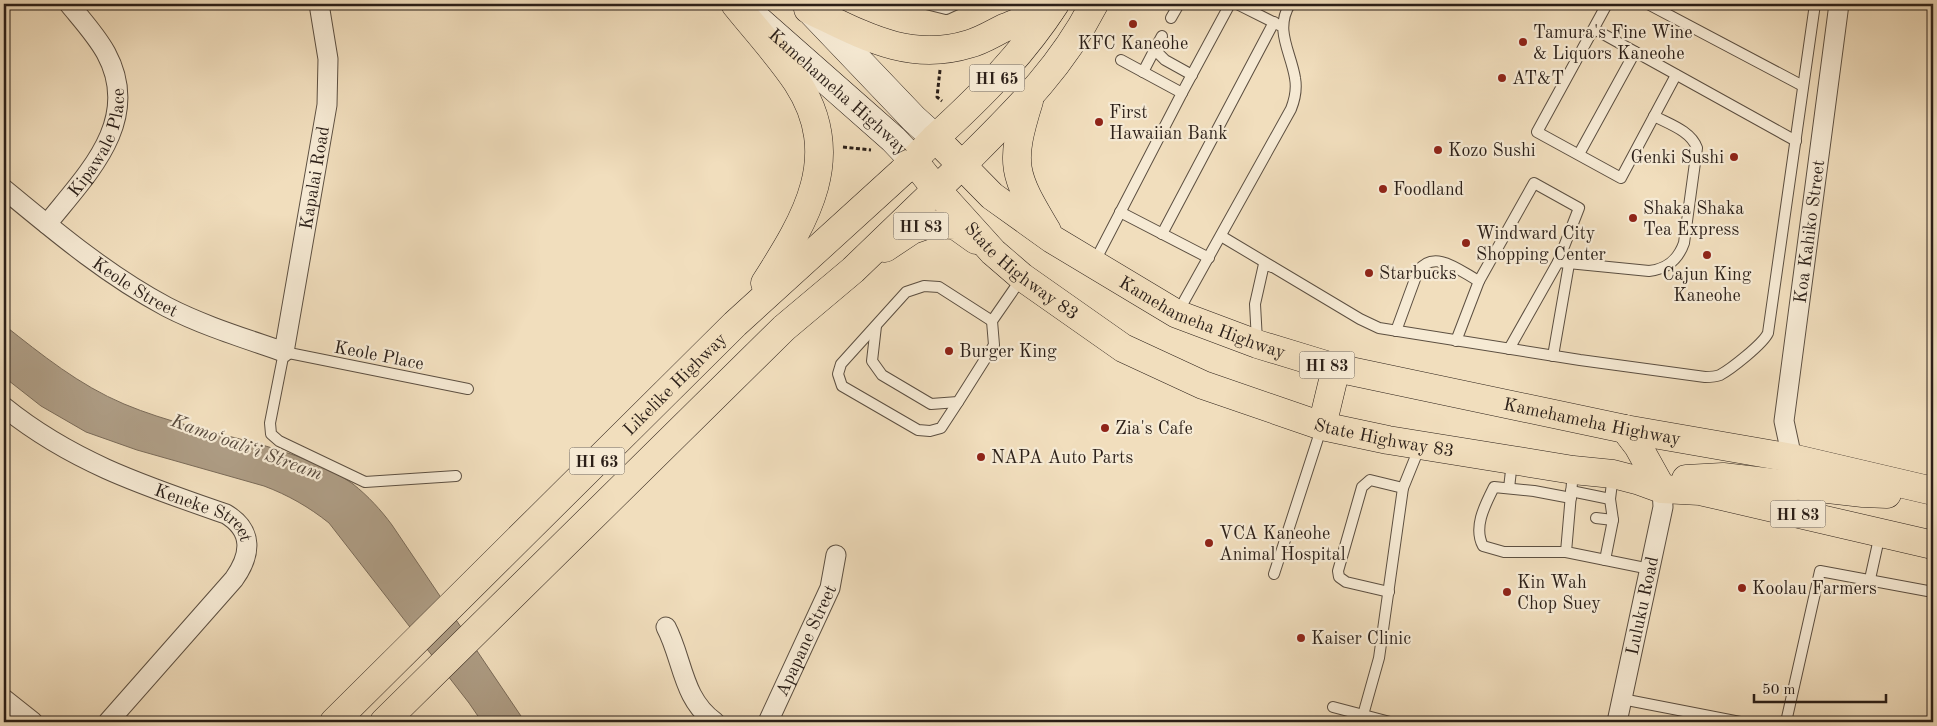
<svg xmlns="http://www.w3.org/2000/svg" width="1937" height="726" font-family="'Old Standard TT',serif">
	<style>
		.water { fill: #ae9d85; stroke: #7a6b59 }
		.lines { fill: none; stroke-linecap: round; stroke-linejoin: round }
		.service-casing { stroke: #5c4f41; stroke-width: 12 }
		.minor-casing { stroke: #5c4f41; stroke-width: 21 }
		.secondary-casing { stroke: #2b1f18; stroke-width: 29 }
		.primary-casing { stroke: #2b1f18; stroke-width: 29 }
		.trunk-casing { stroke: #2b1f18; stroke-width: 29 }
		.path { stroke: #2b1f18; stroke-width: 3; stroke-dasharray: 4 2.5; stroke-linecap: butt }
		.service { stroke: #f6ead4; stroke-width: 10 }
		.minor { stroke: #f6ead4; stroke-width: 19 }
		.secondary { stroke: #f6ead4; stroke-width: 28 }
		.primary { stroke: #f1debd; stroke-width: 28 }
		.trunk { stroke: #f1debd; stroke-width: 28 }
		.poi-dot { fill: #8f2418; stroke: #f6ead4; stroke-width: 2 }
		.labels { text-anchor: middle; stroke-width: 4.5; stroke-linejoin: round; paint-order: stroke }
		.shield { fill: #f6ead4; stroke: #685c50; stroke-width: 1 }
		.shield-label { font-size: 16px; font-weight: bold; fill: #2b1f18 }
		.poi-label { font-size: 18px; fill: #2b1f18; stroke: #f6ead4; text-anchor: start }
		.street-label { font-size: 18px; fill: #2b1f18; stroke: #f6ead4 }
		.water-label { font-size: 19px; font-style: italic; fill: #594b3e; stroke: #f6ead4 }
	</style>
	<rect width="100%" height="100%" fill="#f1debd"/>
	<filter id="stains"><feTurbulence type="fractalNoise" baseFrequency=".004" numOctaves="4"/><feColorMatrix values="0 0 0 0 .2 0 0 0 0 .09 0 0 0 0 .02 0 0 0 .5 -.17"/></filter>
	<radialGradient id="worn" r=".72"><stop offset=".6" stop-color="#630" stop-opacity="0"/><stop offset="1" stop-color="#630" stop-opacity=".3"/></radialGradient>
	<!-- water -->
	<path class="water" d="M4 325C42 355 79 385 124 404 167 422 214 432 259 444 292 454 325 464 353 484 368 496 381 510 392 525L525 722H482L469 703 329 523C309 507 288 495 264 486L137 450 86 432 41 406 4 377Z"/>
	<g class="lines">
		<defs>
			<g id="service">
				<path d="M926 4 946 9 957 4"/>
				<path d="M1237 4 1279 25"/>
				<path d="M1607 4 1537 132 1621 178 1676 75"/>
				<path d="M1648 4 1803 86"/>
				<path d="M1171 18 1179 4"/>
				<path d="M1594 29 1796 141"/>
				<path d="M1162 36 1157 45 1159 54 1165 60 1192 75"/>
				<path d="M1143 72 1157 45"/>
				<path d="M1182 93 1230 4"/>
				<path d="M1579 154 1635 52"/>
				<path d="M1120 212 1209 258"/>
				<path d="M1162 234 1274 22"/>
				<path d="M1221 236 1360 319 1379 328 1580 360 1705 377C1710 377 1715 377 1720 375 1731 369 1763 344 1768 333L1815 4"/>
				<path d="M1558 262 1649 271C1667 269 1678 260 1684 243L1697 148C1691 131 1669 124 1654 116"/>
				<path d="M1094 263 1182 93 1121 60"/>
				<path d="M1178 312 1291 109C1295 99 1297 89 1295 78 1291 52 1274 30 1290 4"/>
				<path d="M876 326 872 361 882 375 931 404 958 402 994 345 992 321 1021 279"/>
				<path d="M1396 331 1418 271C1435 248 1461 272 1479 281"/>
				<path d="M1257 341 1255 304 1264 264 1272 267"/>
				<path d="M1456 341 1479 281 1534 183 1579 208 1558 262 1509 349"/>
				<path d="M1553 356 1569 264"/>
				<path d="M958 402 941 428 930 431 918 430 842 386 838 374 841 364 906 292 924 286 939 287 992 321"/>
				<path d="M1573 471 1566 552 1650 569"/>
				<path d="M456 476 365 482 279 441 271 434 270 423 284 352 468 389"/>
				<path d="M1509 488 1512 462"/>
				<path d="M1571 491 1610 499"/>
				<path d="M1596 518 1613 520"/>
				<path d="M1566 552H1504L1483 546C1473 527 1485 505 1494 487L1534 491 1571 498"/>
				<path d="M1605 560 1613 520 1610 499 1613 475"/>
				<path d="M1274 574 1322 426"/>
				<path d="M1870 579 1880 534"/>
				<path d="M1389 592 1346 582 1339 577 1338 571 1362 487 1370 480 1403 488"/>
				<path d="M1622 699 1740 722"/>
				<path d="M1333 707 1390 722"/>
				<path d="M1363 715 1379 658 1403 488 1420 446"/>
				<path d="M1786 722 1820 571 1933 592"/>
			</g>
			<g id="minor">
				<path id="s1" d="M4 189C56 232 107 275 167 307 204 326 244 338 284 352L327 105 328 59 319 4"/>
				<path id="s2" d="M47 224C86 175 143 121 106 53 96 35 82 20 69 4"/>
				<path id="s3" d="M4 407C72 462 145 486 226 514 254 531 251 555 234 579L108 722"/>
				<path id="s4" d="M1792 458 1784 421 1839 4"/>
				<path d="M666 627C683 659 682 699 715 722"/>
				<path d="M4 699 33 722"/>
				<path id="s5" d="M768 722 830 588 836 555"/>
				<path id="s6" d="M1617 722 1663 507 1662 489"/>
			</g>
			<g id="secondary">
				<path d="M810 10 914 119 935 138"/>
				<path id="s7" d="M758 20 893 139 913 160"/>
			</g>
			<g id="primary">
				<path id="s8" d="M1055 4C1022 55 980 97 935 138L992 196 1052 239 1177 314 1257 344 1336 368 1625 429 1792 458 1933 491"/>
				<path d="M808 9C861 34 908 63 969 44 981 41 992 34 1004 28 1019 22 1034 15 1050 11"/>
				<path d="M1029 101C1009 165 1013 174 1047 231"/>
				<path id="s9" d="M913 160 936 189 993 252 1022 277 1123 348 1203 385 1322 426 1388 440 1512 460 1573 470 1613 474 1640 481 1662 489 1700 491 1933 545"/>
				<path d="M962 165C1014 113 1060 70 1094 4"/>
				<path d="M885 248 912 230 929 224 955 225 976 240"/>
				<path d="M1322 426 1336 368"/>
				<path d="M1625 429 1638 446 1662 489"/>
				<path d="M1686 479 1723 477 1863 493 1887 494"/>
			</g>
			<g id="trunk">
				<path d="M735 4C755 29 779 55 797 82 845 156 806 219 765 283"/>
				<path id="s10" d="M334 722 735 324 902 172 935 138"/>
				<path d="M384 722 784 328 853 270 962 165"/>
			</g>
		</defs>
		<!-- service casing -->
		<use href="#service" class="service-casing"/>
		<!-- minor casing -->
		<use href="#minor" class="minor-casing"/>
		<!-- secondary casing -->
		<use href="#secondary" class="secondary-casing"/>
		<!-- primary casing -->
		<use href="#primary" class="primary-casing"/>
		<!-- trunk casing -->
		<use href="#trunk" class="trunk-casing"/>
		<!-- path -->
		<g class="path">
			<path d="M940 70 937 97 942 101"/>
			<path d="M843 147 871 150"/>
		</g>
		<!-- service -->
		<use href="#service" class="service"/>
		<!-- minor -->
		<use href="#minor" class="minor"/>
		<!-- secondary -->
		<use href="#secondary" class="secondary"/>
		<!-- primary -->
		<use href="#primary" class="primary"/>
		<!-- trunk -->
		<use href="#trunk" class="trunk"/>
	</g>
	<!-- markers -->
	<g class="poi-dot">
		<circle cx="1133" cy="24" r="5"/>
		<circle cx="1523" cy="42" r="5"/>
		<circle cx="1502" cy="78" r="5"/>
		<circle cx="1099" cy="122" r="5"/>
		<circle cx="1438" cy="150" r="5"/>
		<circle cx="1734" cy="157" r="5"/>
		<circle cx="1383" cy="189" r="5"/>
		<circle cx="1633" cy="218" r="5"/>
		<circle cx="1466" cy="243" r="5"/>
		<circle cx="1707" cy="255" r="5"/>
		<circle cx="1369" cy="273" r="5"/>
		<circle cx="949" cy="351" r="5"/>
		<circle cx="1105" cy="428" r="5"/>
		<circle cx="981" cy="457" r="5"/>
		<circle cx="1209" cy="543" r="5"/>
		<circle cx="1742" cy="588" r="5"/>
		<circle cx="1507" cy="592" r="5"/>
		<circle cx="1301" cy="638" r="5"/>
	</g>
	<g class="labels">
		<!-- shield labels -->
		<g class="shield">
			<rect x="969.5" y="64.5" width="55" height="27" rx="4"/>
			<rect x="893.5" y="212.5" width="55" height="27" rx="4"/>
			<rect x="1299.5" y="351.5" width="55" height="27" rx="4"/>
			<rect x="569.5" y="447.5" width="55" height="27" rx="4"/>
			<rect x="1770.5" y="500.5" width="55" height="27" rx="4"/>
		</g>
		<g class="shield-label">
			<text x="997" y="84">HI 65</text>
			<text x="921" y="232">HI 83</text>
			<text x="1327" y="371">HI 83</text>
			<text x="597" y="467">HI 63</text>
			<text x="1798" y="520">HI 83</text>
		</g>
		<!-- poi labels -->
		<g class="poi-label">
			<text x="1533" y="38">Tamura's Fine Wine<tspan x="1533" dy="21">&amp; Liquors Kaneohe</tspan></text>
			<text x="1133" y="49" text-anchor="middle">KFC Kaneohe</text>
			<text x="1512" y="84">AT&amp;T</text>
			<text x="1109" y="118">First<tspan x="1109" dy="21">Hawaiian Bank</tspan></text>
			<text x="1448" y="156">Kozo Sushi</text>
			<text x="1724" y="163" text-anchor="end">Genki Sushi</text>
			<text x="1393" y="195">Foodland</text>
			<text x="1643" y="214">Shaka Shaka<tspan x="1643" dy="21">Tea Express</tspan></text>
			<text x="1476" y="239">Windward City<tspan x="1476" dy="21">Shopping Center</tspan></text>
			<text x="1379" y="279">Starbucks</text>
			<text x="1707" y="280" text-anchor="middle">Cajun King<tspan x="1707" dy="21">Kaneohe</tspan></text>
			<text x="959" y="357">Burger King</text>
			<text x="1115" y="434">Zia's Cafe</text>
			<text x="991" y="463">NAPA Auto Parts</text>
			<text x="1219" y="539">VCA Kaneohe<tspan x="1219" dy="21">Animal Hospital</tspan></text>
			<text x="1517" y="588">Kin Wah<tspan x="1517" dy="21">Chop Suey</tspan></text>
			<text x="1752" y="594">Koolau Farmers</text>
			<text x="1311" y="644">Kaiser Clinic</text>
		</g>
		<!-- street labels -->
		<g class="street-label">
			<text dy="6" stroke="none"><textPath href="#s7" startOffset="108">Kamehameha Highway</textPath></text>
			<text dy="6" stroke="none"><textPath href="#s2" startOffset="98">Kipawale Place</textPath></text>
			<text dy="6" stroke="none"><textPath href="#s1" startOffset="504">Kapalai Road</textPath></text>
			<text dy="6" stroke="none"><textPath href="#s4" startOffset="229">Koa Kahiko Street</textPath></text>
			<text dy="6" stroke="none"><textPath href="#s9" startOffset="156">State Highway 83</textPath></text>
			<text dy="6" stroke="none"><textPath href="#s1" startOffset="164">Keole Street</textPath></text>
			<text dy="6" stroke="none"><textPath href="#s8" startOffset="506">Kamehameha Highway</textPath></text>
			<text transform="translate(379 355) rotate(11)" y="6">Keole Place</text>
			<text dy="6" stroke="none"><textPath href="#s10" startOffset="480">Likelike Highway</textPath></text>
			<text dy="6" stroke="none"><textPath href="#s8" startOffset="911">Kamehameha Highway</textPath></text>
			<text dy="6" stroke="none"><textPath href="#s9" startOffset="561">State Highway 83</textPath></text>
			<text dy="6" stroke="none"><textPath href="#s3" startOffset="228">Keneke Street</textPath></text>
			<text dy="6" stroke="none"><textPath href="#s6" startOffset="119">Luluku Road</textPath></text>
			<text dy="6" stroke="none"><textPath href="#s5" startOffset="90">Apapane Street</textPath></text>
		</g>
		<!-- water labels -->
		<g class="water-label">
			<text transform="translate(247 446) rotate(20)" y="7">Kamoʻoaliʻi Stream</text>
		</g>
	</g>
	<!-- margin -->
	<rect width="1937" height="726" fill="none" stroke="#f1debd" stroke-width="20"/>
	<rect x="5" y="5" width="1927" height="716" fill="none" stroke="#2b1f18" stroke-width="2.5"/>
	<rect x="10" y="10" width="1917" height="706" fill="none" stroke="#2b1f18"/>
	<!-- scale -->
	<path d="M1754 694v8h132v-8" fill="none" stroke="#2b1f18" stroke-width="2.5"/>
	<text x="1762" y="694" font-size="15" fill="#2b1f18" stroke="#f6ead4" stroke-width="4" paint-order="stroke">50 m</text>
	<rect width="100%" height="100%" filter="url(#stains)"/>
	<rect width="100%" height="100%" fill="url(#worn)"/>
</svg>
